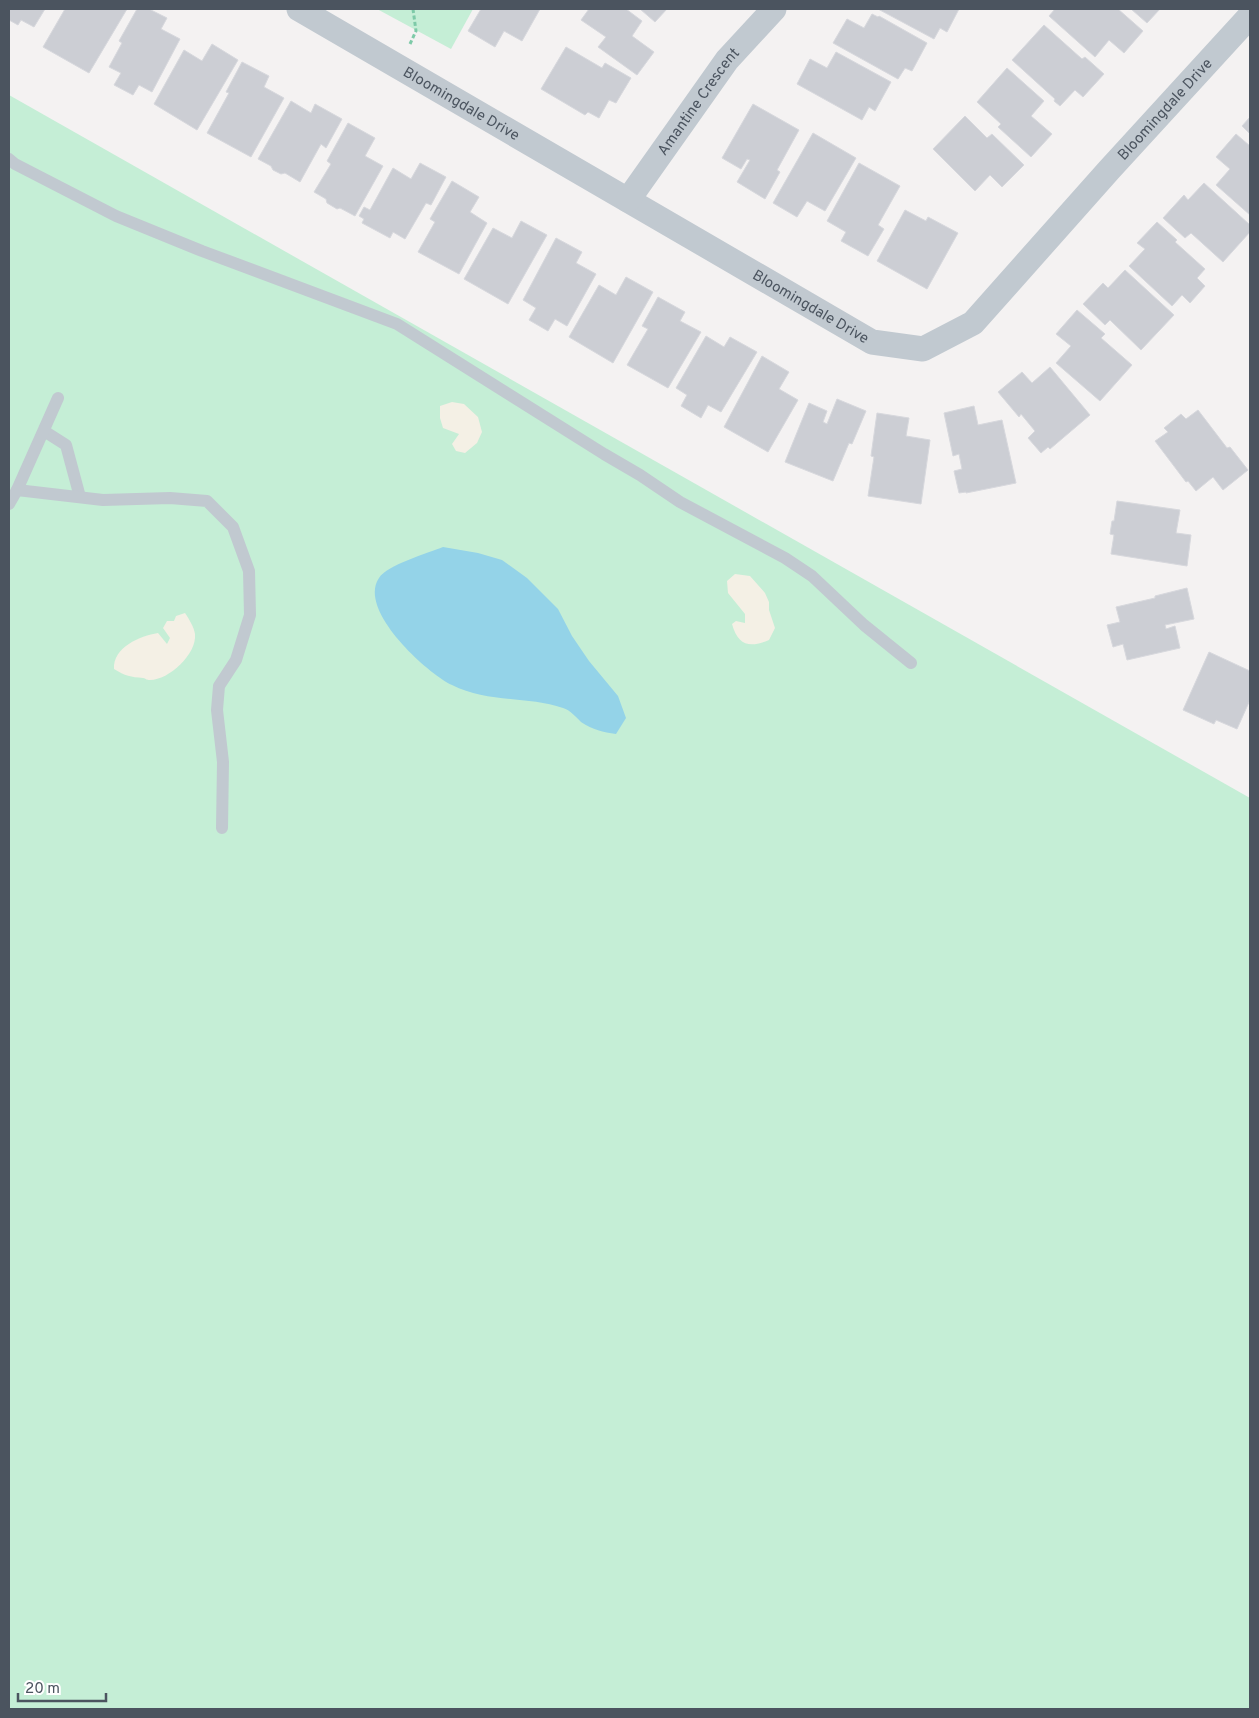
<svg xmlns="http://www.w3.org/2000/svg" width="1259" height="1718" font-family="Overpass,sans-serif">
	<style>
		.green { fill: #c5eed6 }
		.sand { fill: #f4f0e5 }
		.water { fill: #94d3e8 }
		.building { fill: #ccced4; stroke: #d7d8dd }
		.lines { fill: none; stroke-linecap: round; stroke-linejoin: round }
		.path { stroke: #7ecaa8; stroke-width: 3; stroke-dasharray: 4 2.5; stroke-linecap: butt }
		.lane { stroke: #c1c9d0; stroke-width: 12 }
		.street { stroke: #c1c9d0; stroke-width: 25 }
		.labels { text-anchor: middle; stroke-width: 4; stroke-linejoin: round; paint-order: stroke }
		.street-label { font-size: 15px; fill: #4b545f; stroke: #fff }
	</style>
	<rect width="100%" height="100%" fill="#f4f2f2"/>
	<!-- green -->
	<g class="green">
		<path d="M377 9H473L451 49Z"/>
		<path d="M9 95 1250 798V1709H9Z"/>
	</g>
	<!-- sand -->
	<g class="sand">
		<path d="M452 402 464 404 478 417 482 432 477 443 465 453 456 451 452 444 459 434 443 428 440 418V406Z"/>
		<path d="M735 574 750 576 765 593 769 602V610L775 628 769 640C750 648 738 646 732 624L736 621 745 623V614L728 593 727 581Z"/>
		<path d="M185 613C189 619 194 627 195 634 197 654 169 680 150 680 146 680 147 679 143 678 131 677 125 676 114 669 113 647 140 636 158 633L167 644 170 638 163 628 167 621H174L176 616Z"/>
	</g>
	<!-- water -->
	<path class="water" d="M443 547 478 553 502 560 527 578 558 609 572 636 589 661 618 696 626 718 616 734C603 732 593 730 581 722 576 717 570 710 563 708 528 696 487 703 452 685 427 673 357 610 379 578 387 565 428 553 443 547Z"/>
	<!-- building -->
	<g class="building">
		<path d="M9 9H45L34 27 21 20 18 25 9 20Z"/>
		<path d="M65 9H127L89 73 43 47Z"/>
		<path d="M137 9H149L167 18 161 29 180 39 152 92 139 85 133 95 114 85 121 73 109 67 122 43 119 41Z"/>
		<path d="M481 9H540L522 41 504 31 495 47 468 31Z"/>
		<path d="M589 9H626L642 21 632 36 654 52 637 75 598 47 606 37 581 20Z"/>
		<path d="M640 9H667L655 22Z"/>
		<path d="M878 9H959L947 32 940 28 934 39Z"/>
		<path d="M1055 9H1118L1143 31 1124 53 1109 40 1095 57 1049 16Z"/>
		<path d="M1131 9H1160L1147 23Z"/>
		<path d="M872 14 878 17 879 16 927 43 912 71 905 68 898 79 833 43 847 19 864 28Z"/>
		<path d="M1044 25 1082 59 1085 57 1104 74 1083 97 1075 90 1060 106 1054 101 1055 99 1012 60Z"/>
		<path d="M212 44 238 60 197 130 154 104 184 50 202 61Z"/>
		<path d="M566 47 602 68 605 63 631 78 616 103 609 100 599 118 588 112 585 115 541 89Z"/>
		<path d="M836 52 891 82 875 111 869 107 862 120 797 84 810 59 827 68Z"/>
		<path d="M242 62 269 76 264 87 284 98 251 157 207 133 229 93 226 92Z"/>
		<path d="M1007 68 1044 101 1031 116 1052 134 1031 157 998 127 1001 124 977 102Z"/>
		<path d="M291 101 311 113 315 104 342 119 326 148 321 144 300 182 285 173 281 174 273 170 271 166 258 159Z"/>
		<path d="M753 104 799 130 777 170 780 172 765 199 737 182 750 160 747 159 741 169 722 158Z"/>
		<path d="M965 116 987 138 992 134 1024 165 1002 187 990 175 975 191 933 149Z"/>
		<path d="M1250 117V134L1242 126Z"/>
		<path d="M348 123 375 138 365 156 383 166 355 216 340 208 337 209 327 203 326 199 314 192 331 164 327 161Z"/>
		<path d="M813 133 856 158 825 211 807 201 797 217 773 203Z"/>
		<path d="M1236 134 1250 146V215L1216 185 1230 169 1216 157Z"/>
		<path d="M420 163 446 177 431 205 426 203 405 239 393 232 390 238 362 223 364 219 359 216 364 207 370 210 393 168 411 179Z"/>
		<path d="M859 163 900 186 878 225 884 229 868 256 841 241 846 232 827 221Z"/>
		<path d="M452 181 479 197 470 212 487 223 459 274 418 252 435 222 430 219Z"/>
		<path d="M1204 183 1250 225V232L1223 262 1191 233 1185 238 1163 218 1184 195 1188 200Z"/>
		<path d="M905 210 926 221 928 217 958 233 927 289 877 261Z"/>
		<path d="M521 221 547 235 508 304 464 279 493 228 512 238Z"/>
		<path d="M1157 222 1177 240 1175 242 1205 269 1197 278 1205 286 1190 303 1182 295 1172 306 1129 266 1145 249 1137 243Z"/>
		<path d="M556 238 582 252 576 263 596 274 567 326 555 319 548 331 529 320 536 308 523 300Z"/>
		<path d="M1125 270 1174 315 1141 350 1110 320 1105 325 1083 304 1103 283 1108 288Z"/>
		<path d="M626 277 653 292 613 363 569 337 599 285 616 295Z"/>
		<path d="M658 297 685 312 680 321 701 332 668 388 627 365 648 329 642 326Z"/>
		<path d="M1077 310 1105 334 1101 338 1132 365 1100 401 1056 363 1071 346 1056 334Z"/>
		<path d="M706 336 724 347 730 337 757 352 721 412 708 405 701 418 681 406 687 395 676 388Z"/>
		<path d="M762 356 789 372 779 389 798 400 768 452 724 427Z"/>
		<path d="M1050 367 1090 415 1050 449 1048 447 1041 453 1028 438 1035 431 1021 414 1019 417 998 392 1022 372 1032 383Z"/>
		<path d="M837 399 866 411 852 444 849 443 833 481 785 462 809 403 827 411 823 422 827 424Z"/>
		<path d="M974 406 978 425 1002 420 1016 483 966 493V492L959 493 954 471 962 469 959 454 953 456 944 413Z"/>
		<path d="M1198 410 1227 448 1230 447 1248 470 1223 490 1213 477 1196 491 1188 481 1186 482 1155 441 1168 432 1164 428 1181 414 1186 419Z"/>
		<path d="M877 413 909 418 906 436 930 440 921 504 868 496 874 457 871 456Z"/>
		<path d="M1117 501 1180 510 1176 533 1191 535 1187 566 1111 554 1114 535 1110 534 1112 521H1114Z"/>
		<path d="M1187 588 1194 619 1165 625 1166 629 1175 626 1180 648 1127 660 1123 644 1113 647 1107 625 1120 622 1116 607 1155 598V596Z"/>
		<path d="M1209 652 1250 671V700L1237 729 1216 720 1214 724 1183 710Z"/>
	</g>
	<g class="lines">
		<!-- path -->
		<path class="path" d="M410 44 416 31 413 9"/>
		<!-- lane -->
		<g class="lane">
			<path d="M9 159 15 164 116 216 202 251 397 324 604 454 640 475 680 502 785 558 812 576 864 625 911 663"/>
			<path d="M44 431 66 445 80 497"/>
			<path d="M17 490 103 500 170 498 207 501 233 527 249 571 250 615 236 660 219 686 217 710 223 762 222 828"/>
			<path d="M9 504 17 490 58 398"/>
		</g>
		<!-- street -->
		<g class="street">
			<path id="s1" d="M299 9 872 342 923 349 973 323 1109 170 1250 16"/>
			<path id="s2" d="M628 200 727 60 774 9"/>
		</g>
	</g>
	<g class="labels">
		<!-- street labels -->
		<g class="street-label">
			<text dy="5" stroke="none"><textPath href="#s2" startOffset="121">Amantine Crescent</textPath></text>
			<text dy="5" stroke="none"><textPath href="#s1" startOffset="188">Bloomingdale Drive</textPath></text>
			<text dy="5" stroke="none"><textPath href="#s1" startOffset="1058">Bloomingdale Drive</textPath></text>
			<text dy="5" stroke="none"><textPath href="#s1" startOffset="592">Bloomingdale Drive</textPath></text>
		</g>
	</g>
	<!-- border -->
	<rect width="1259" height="1718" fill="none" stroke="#4b545f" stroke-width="20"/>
	<!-- scale -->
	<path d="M18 1693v8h88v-8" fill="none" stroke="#4b545f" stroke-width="2.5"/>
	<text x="25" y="1693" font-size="15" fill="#4b545f" stroke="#ffffff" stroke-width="4" paint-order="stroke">20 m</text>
</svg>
